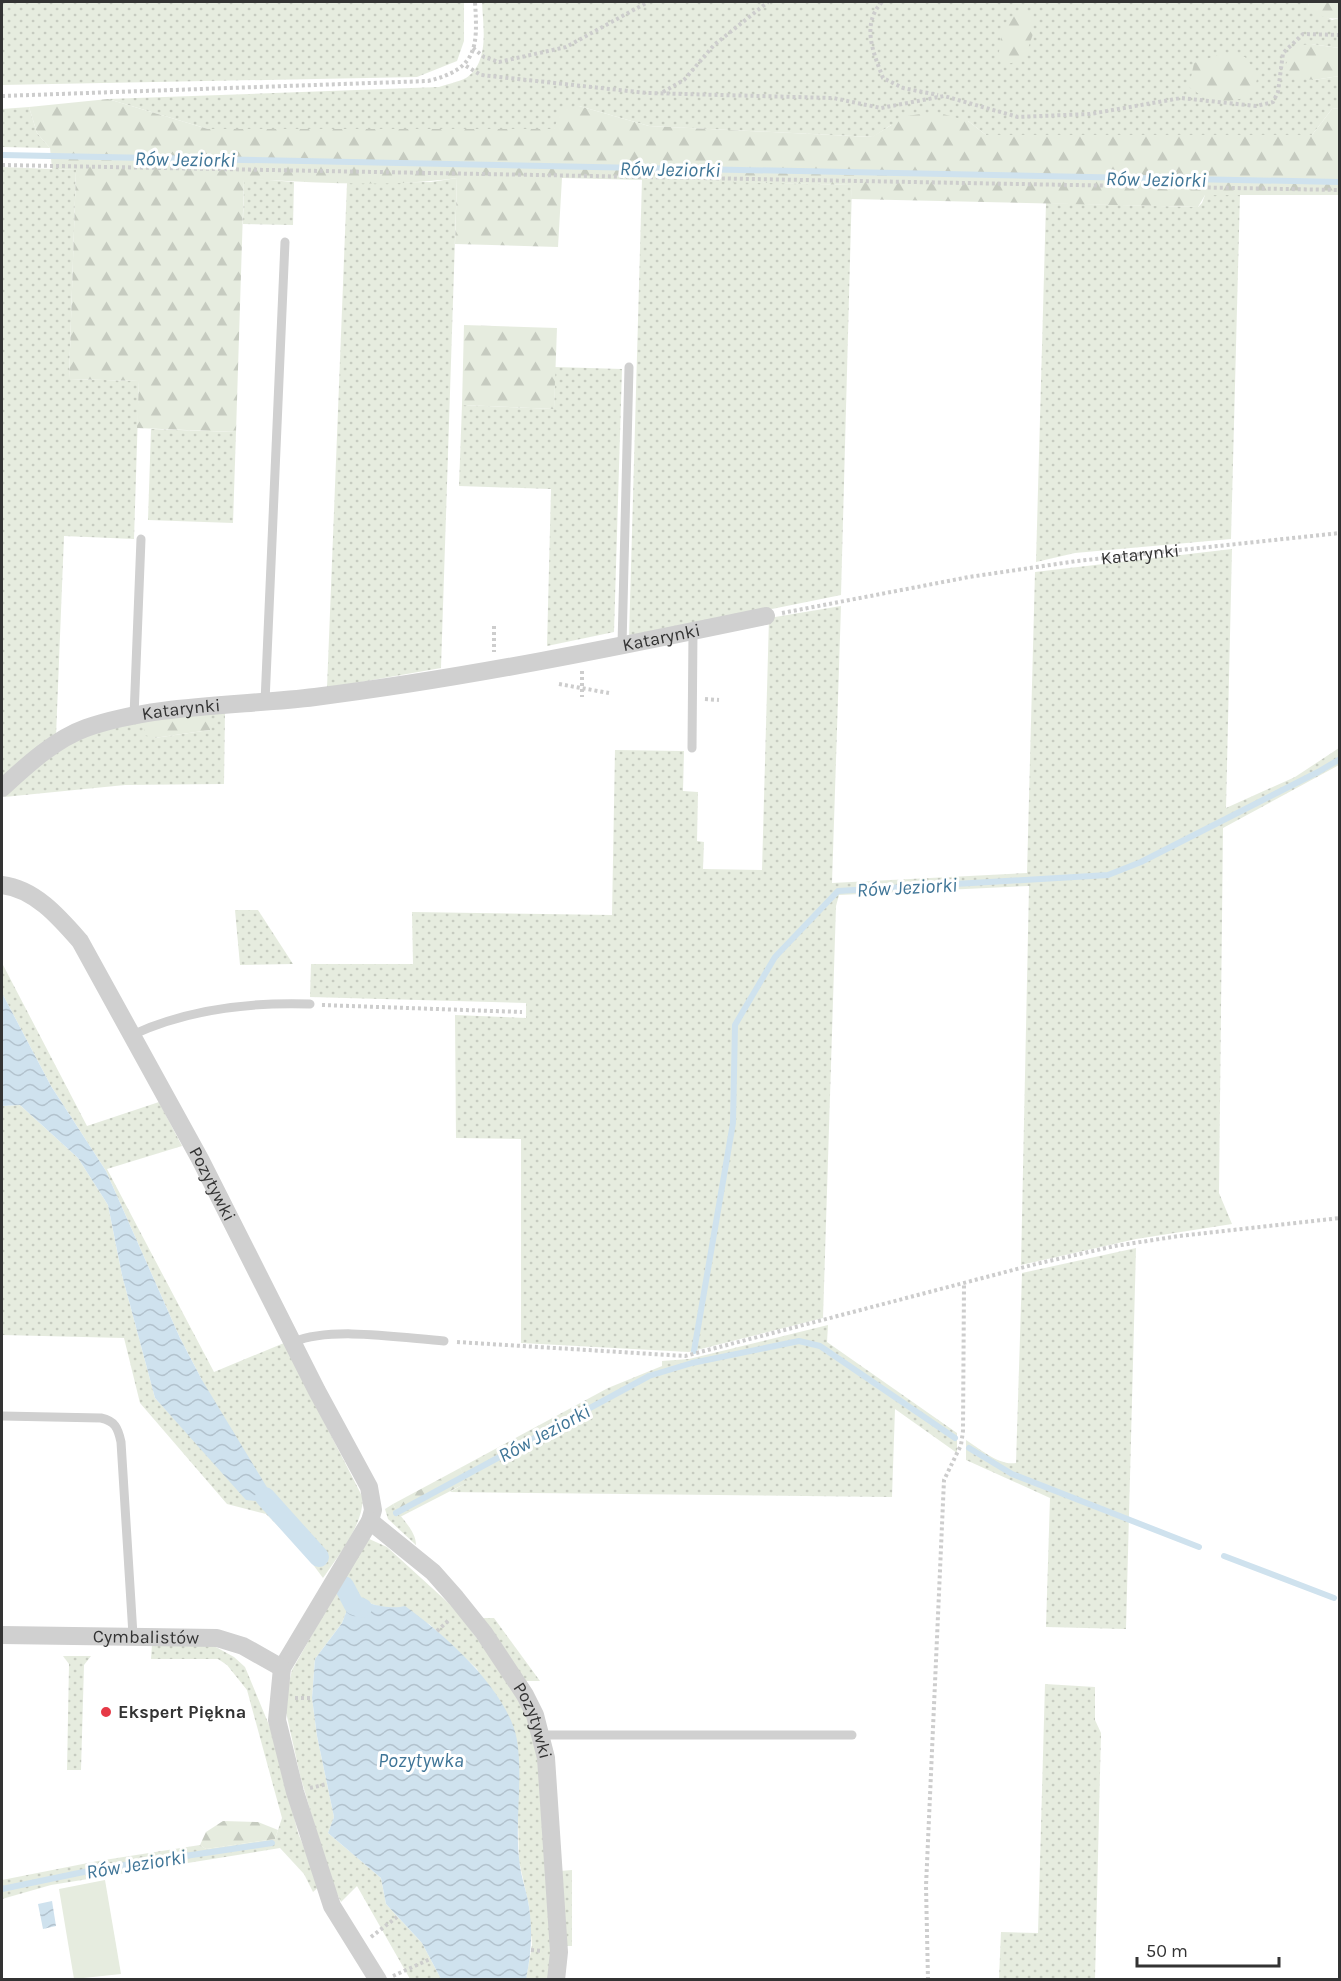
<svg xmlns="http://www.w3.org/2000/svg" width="1341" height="1981" font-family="Karla,sans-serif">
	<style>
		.grass { fill: url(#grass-dots) }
		.forest { fill: url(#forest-firs) }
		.park { fill: #e6ecdf }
		.water { fill: url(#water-waves) }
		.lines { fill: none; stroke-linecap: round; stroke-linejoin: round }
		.stream { stroke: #cfe2ee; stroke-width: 6 }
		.canal { stroke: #cfe2ee; stroke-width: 20 }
		.path { stroke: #cdcdcd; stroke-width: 4; stroke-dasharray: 3 3; stroke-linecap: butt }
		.lane { stroke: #d0d0d0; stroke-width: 9 }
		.street { stroke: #d0d0d0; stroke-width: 18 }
		.poi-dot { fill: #e63946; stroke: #fff; stroke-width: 2 }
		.labels { text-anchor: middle; stroke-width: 6; stroke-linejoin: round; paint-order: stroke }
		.street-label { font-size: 18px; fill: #333; stroke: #fff }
		.poi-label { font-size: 18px; font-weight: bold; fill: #333; stroke: #fff; text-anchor: start }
		.water-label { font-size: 20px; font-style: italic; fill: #3f7597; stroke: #fff }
	</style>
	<defs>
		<pattern id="grass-dots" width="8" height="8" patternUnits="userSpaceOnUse" patternTransform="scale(1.5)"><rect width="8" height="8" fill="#e6ecdf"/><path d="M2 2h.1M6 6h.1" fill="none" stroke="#c6cbc0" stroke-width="1.8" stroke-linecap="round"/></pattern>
		<pattern id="forest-firs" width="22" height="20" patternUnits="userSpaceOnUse" patternTransform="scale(1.5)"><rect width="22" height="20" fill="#e6ecdf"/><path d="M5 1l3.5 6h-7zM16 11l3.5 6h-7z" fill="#c6cbc0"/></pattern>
		<pattern id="water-waves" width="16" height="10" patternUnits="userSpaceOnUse" patternTransform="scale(1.5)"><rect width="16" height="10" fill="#cfe2ee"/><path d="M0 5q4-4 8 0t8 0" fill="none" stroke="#b2c2cd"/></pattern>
	</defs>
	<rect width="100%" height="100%" fill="#fff"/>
	<!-- grass -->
	<g class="grass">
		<path d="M2 2H464V41L457 61 417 77 2 85Z"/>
		<path d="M482 2H1310L1308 5 1332 20 1339 18V48L1311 44 1314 80 1339 76V108L1332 109 1312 135H986L968 121 891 125 873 137 649 126 579 106 554 129H208L108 99 439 87C447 84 458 82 466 78 490 62 483 26 482 2Z"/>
		<path d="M29 107 37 133 50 148 2 147V109Z"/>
		<path d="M2 167 76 170 69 379 139 381 134 539 64 536 56 736 2 779Z"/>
		<path d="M244 178 294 182 293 225 243 224Z"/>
		<path d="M457 178 441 668 327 688 347 183 431 182Z"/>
		<path d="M642 179 852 185 841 595 629 638Z"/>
		<path d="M1240 193 1231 539 1075 553 1036 562 1046 203 1198 207 1202 203 1205 195Z"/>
		<path d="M555 367 622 369 614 632 547 646 551 489 459 486 462 405 554 409Z"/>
		<path d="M151 429 236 432 233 523 148 520Z"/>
		<path d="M1232 549 1226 808 1295 777 1339 748V765L1223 828 1219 1193 1232 1224 1136 1239 1021 1265 1029 886 839 895 836 906 823 1318 689 1352 521 1343V1139L456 1138 455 1015 526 1018V1003L310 997 311 964H413L412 912 612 915 615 750 684 751 683 791 698 792 697 841 704 842 703 869 762 870 769 618 841 606 832 883 1027 873 1035 572Z"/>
		<path d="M225 711 224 784 125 785 4 797C19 775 60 747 84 736 102 728 124 725 143 720L154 738 210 730V713Z"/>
		<path d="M235 910H258L293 964 240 965Z"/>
		<path d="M2 963 87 1126 159 1102 182 1146 107 1169 214 1372 284 1343 363 1498C362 1527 339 1555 323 1578L300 1547 266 1514 227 1504 140 1403 124 1338 2 1335V1106L20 1105 78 1158 108 1205 122 1275 155 1398 189 1435 202 1380 180 1338 106 1171 51 1086 2 993Z"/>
		<path d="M1136 1248 1126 1629 1046 1627 1050 1498 966 1460V1440C979 1448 999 1466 1016 1463L1022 1273Z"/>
		<path d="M828 1325 827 1342 957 1433V1453L895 1409 892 1497 450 1492 467 1482 460 1468 608 1388 662 1366V1361L689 1359Z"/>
		<path d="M393 1504C400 1518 416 1530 416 1545L388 1519 385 1509Z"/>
		<path d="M367 1538 387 1547 454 1608 517 1691 539 1748 552 1940 550 1979H526L532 1945 529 1906 519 1861 517 1774 477 1669 429 1624 355 1598 350 1602 342 1623 315 1659 312 1698 317 1736 334 1817 328 1833 381 1878 386 1904 422 1943 441 1979H410L357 1886 341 1902 330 1879 300 1775 284 1703 292 1670Z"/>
		<path d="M481 1618H494L540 1681H526Z"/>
		<path d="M152 1644 214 1646 234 1657 245 1667 274 1737 298 1833 320 1886 313 1892 304 1874 280 1848 51 1885 2 1899V1880L98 1861 200 1845 206 1849 275 1839 282 1818 247 1690 227 1665 218 1659H151Z"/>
		<path d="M63 1656H91L84 1665 81 1770H67L69 1664Z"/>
		<path d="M1045 1684 1095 1687V1720L1101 1733 1095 1979H999L1001 1932 1038 1933Z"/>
		<path d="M572 1870V1946H567L560 1871Z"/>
	</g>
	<!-- forest -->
	<g class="forest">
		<path d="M1310 2H1339V18C1327 20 1316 15 1308 5Z"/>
		<path d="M1018 11 1032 13 1033 34 1024 60 1007 64 999 52 1003 25Z"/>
		<path d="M1311 44 1339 48V76L1314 80 1292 77 1286 64 1295 46Z"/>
		<path d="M1225 53 1245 57 1258 75 1253 95C1226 104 1212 105 1189 87L1194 63Z"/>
		<path d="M108 99 208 129H554L561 109 579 106 649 126 872 137 906 116 936 112 968 121 986 135H1312L1332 109 1339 108V195H1205L1198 207 851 199 852 185 562 178 558 247 455 244 457 178C387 188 314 182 244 179L236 432 137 428 139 381 69 379 76 170 52 169 50 148 37 133 29 107Z"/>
		<path d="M464 325 557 328 554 409 462 405Z"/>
		<path d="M210 713V730L154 738 145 735 143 720Z"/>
		<path d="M460 1468 468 1482 400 1517 393 1504Z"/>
		<path d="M223 1821 258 1822 278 1830 275 1839 206 1849 200 1845 206 1832Z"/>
	</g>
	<!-- park -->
	<path class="park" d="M105 1880 121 1974 74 1979 59 1889Z"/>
	<!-- water -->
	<g class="water">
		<path d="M2 993 51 1086 106 1171 180 1338 202 1380 268 1489 265 1497 257 1501 246 1500 155 1398 122 1275 108 1205 78 1158 20 1105 2 1106Z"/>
		<path d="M351 1592C359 1604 391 1610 405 1606 444 1634 508 1690 517 1740 523 1777 515 1820 519 1858 520 1875 527 1891 529 1907 533 1933 531 1955 526 1979H441L422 1943 386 1904 381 1878 328 1833 334 1817 317 1736 312 1698 315 1659 342 1623 350 1602 347 1598Z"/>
		<path d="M52 1901 56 1926 43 1929 38 1904Z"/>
	</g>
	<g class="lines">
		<!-- stream -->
		<g class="stream">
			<path d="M2 155 1340 182"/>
			<path d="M694 1351 733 1123 735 1025 775 957 838 891 1108 875 1141 862 1318 772 1340 759"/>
			<path d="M969 1448 1012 1474 1199 1547"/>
			<path d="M396 1513 649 1376 692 1363 799 1341 820 1346 955 1438"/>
			<path d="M1224 1556 1334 1598"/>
			<path d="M2 1889 98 1869 272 1843"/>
		</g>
		<!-- canal -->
		<g class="canal">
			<path d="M265 1497 319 1557"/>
			<path d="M344 1586 354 1605 362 1608"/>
		</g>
		<!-- path -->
		<g class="path">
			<path d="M882 2C861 24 873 52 883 78L903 88 938 95"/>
			<path d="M473 48 484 57 499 62 566 47 648 2"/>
			<path d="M466 66 481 75 647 93 833 98 881 108 944 96 1018 117 1090 114 1181 98 1256 106 1273 102 1278 92 1283 53 1303 34 1340 35"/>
			<path d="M663 92 684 80 714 45 768 2"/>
			<path d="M2 96 428 81C477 69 478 48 475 2"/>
			<path d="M2 165 1340 190"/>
			<path id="s1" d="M782 613 969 577 1077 561 1340 533"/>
			<path d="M494 626V652"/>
			<path d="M582 671V697"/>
			<path d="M559 684 609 693"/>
			<path d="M705 699 719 700"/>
			<path d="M322 1005 522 1012"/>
			<path d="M457 1342 685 1356 1036 1264 1115 1246 1179 1236 1340 1218"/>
			<path d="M437 1631 450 1619"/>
			<path d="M295 1698H312"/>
			<path d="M310 1788 327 1784"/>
			<path d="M371 1937 397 1917"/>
			<path d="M531 1950 543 1951"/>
			<path d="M393 1976 430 1959"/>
			<path d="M928 1980 926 1886 944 1480 961 1445 963 1431 964 1284"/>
		</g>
		<!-- lane -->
		<g class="lane">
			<path d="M622 645 629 367"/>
			<path d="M265 702 285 242"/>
			<path d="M134 716 141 539"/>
			<path d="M692 748 693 631"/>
			<path d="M132 1035C188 1009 249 1002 310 1004"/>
			<path d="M294 1342C331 1326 403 1338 444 1341"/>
			<path d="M2 1416 101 1418C115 1421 118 1428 121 1442L133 1635"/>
			<path d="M541 1735H852"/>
		</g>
		<!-- street -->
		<g class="street">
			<path id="s2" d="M2 788C26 766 55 739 86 728 154 704 242 706 315 697 466 678 617 647 766 616"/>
			<path id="s3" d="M2 885C35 889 59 917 80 941L200 1159 317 1391 369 1487 373 1510 370 1521 282 1668 277 1720 295 1792 332 1906 378 1980"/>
			<path id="s4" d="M370 1521 433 1572 456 1598 484 1633 525 1695 535 1715 546 1758 559 1952 556 1980"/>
			<path id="s5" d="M2 1635 217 1638 243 1646 282 1668"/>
		</g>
	</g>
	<!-- markers -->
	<circle class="poi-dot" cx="106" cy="1712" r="6"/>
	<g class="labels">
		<!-- street labels -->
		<g class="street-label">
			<text dy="6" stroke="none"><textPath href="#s1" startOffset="363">Katarynki</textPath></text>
			<text dy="6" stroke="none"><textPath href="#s2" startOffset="687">Katarynki</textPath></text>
			<text dy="6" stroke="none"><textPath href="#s2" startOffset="201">Katarynki</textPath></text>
			<text dy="6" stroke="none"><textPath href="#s3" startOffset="375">Pozytywki</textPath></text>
			<text dy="6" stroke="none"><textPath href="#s5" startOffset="144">Cymbalistów</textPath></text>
			<text dy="6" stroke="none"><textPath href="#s4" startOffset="262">Pozytywki</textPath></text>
		</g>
		<!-- poi labels -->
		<g class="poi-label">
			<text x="118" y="1718">Ekspert Piękna</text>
		</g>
		<!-- water labels -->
		<g class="water-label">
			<text transform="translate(185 159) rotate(1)" y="7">Rów Jeziorki</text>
			<text transform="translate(670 169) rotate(1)" y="7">Rów Jeziorki</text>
			<text transform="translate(1156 179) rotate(1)" y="7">Rów Jeziorki</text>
			<text transform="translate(907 887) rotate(-3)" y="7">Rów Jeziorki</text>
			<text transform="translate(544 1433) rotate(-28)" y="7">Rów Jeziorki</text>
			<text x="421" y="1767">Pozytywka</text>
			<text transform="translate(136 1864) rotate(-9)" y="7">Rów Jeziorki</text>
		</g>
	</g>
	<!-- border -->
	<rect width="1341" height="1981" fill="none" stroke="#333333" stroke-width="6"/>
	<!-- scale -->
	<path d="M1137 1957v9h142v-9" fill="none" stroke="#333333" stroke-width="3"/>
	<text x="1146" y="1957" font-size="18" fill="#333333" stroke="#ffffff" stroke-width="4.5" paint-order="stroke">50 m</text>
</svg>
